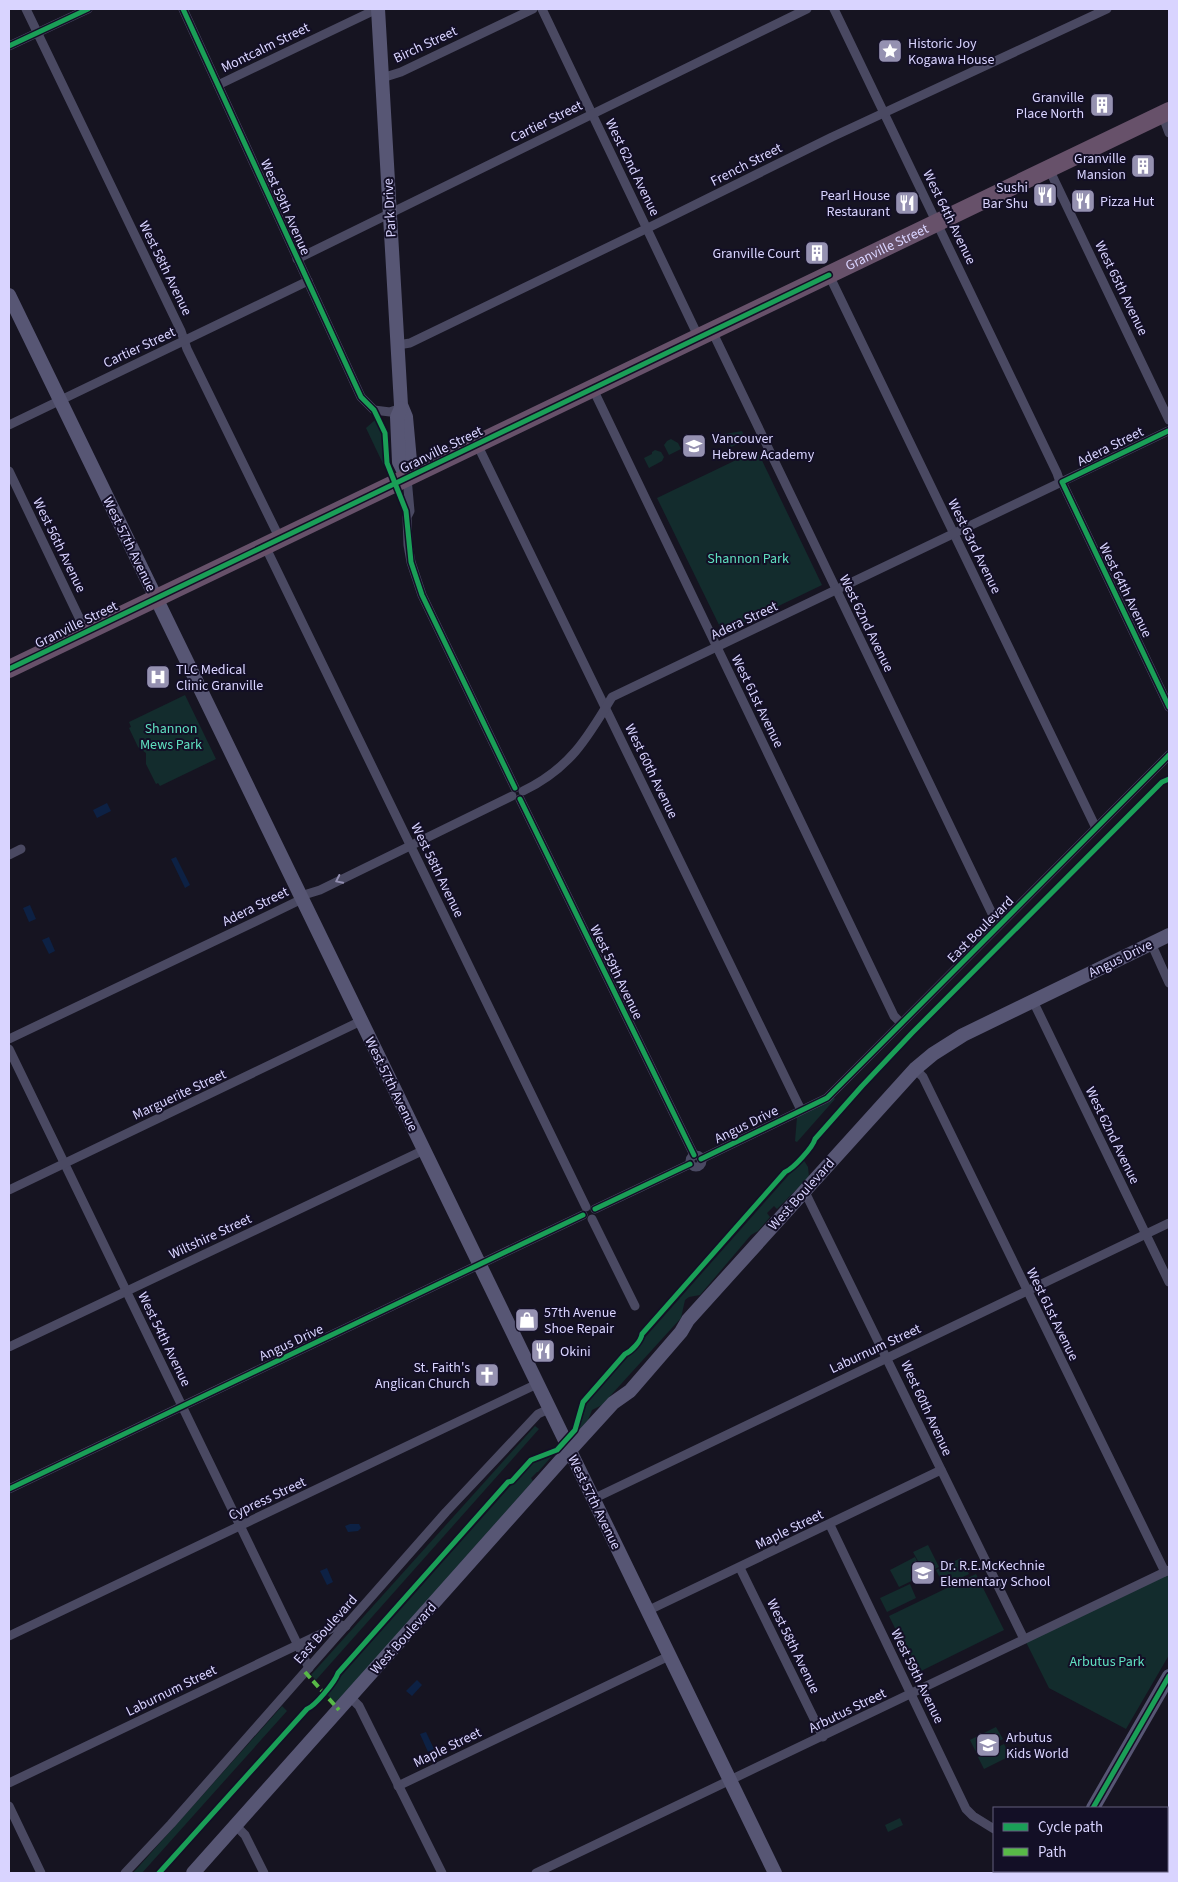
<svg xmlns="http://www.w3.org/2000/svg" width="1178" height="1882" font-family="'Source Sans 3',sans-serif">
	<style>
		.green { fill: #132c2d }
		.water { fill: #0d2144 }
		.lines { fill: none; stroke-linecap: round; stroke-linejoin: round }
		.street { stroke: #4a4962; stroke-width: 9 }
		.secondary { stroke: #575674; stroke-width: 14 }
		.highway { stroke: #67516a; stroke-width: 18 }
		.quiet { stroke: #58b947; stroke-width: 4; stroke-dasharray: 8 4; stroke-linecap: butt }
		.cycleway-casing { stroke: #130f26; stroke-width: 8 }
		.cycleway { stroke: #1a9f57; stroke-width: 5 }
		.oneway { stroke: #928eb0 }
		.labels { text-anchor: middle; stroke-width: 4; stroke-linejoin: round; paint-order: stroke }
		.poi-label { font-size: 14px; fill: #d9d4ff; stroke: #130f26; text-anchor: start }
		.street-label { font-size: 14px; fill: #d9d4ff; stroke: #130f26 }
		.park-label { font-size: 14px; fill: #5fe0c0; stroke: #130f26 }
	</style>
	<rect width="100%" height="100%" fill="#161421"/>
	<!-- green -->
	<g class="green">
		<path d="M375 420 384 435 385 468 366 428Z"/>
		<path d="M742 431 746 440 731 447 725 434Z"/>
		<path d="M671 439 678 443 681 449 669 455 664 445 667 441Z"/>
		<path d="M655 450 661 452 664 457 662 461 649 468 644 458 652 454V452Z"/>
		<path d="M757 450 822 585 723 633 657 498Z"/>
		<path d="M185 695 216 759 160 786 158 783 156 784 146 764V753L138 747 129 728 131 727 129 722Z"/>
		<path d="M833 1097 835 1099 797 1142 795 1141 797 1117Z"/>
		<path d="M803 1159 808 1167 809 1177 777 1209 774 1206 767 1213 770 1217 758 1231 751 1235 700 1295 689 1297 685 1300 681 1318 602 1405 592 1410 588 1420 578 1431 587 1403Z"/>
		<path d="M535 1426 539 1429 316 1680 311 1675Z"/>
		<path d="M552 1456 538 1472H537L531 1478 533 1481 335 1704 326 1693 530 1464Z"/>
		<path d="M928 1545 939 1567 925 1574 913 1552Z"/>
		<path d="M915 1557 924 1575 899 1587 890 1570Z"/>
		<path d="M961 1558 969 1574 944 1586 936 1570Z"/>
		<path d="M976 1574 1004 1630 917 1673 889 1616Z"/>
		<path d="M1169 1574V1655L1126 1729 1049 1688 1026 1642Z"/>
		<path d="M910 1584 916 1598 887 1612 880 1598Z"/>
		<path d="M282 1706 287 1711 142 1873H133Z"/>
		<path d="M996 1727 1003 1739 976 1752 970 1740Z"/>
		<path d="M1004 1744 1010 1756 984 1769 978 1757Z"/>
		<path d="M900 1818 903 1825 888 1832 885 1825Z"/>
	</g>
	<!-- water -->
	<g class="water">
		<path d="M107 803 111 811 97 818 93 810Z"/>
		<path d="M176 857 190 885 185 888 171 859Z"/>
		<path d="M30 905 36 919 29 922 23 908Z"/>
		<path d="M49 937 55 951 49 954 42 940Z"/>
		<path d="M350 1524H359L361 1528 358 1531 348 1532 345 1526Z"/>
		<path d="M327 1568 333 1582 327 1585 320 1571Z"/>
		<path d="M417 1680 422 1685 412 1696 406 1691Z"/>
		<path d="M426 1732 434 1749 428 1752 420 1734Z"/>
	</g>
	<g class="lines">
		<!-- street -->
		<g class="street">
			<path d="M26 9 181 331 187 349 280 539"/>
			<path d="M183 9 361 397 374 410 390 412 401 408"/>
			<path d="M542 9 699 338"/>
			<path d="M834 9 1057 473 1059 479 1062 482 1169 707"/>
			<path d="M9 46 88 9"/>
			<path d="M382 78 401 72 533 9"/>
			<path d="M218 85 377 9"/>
			<path d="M1162 114 1169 133"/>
			<path d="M1049 169 1169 420"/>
			<path d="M297 259 807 9"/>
			<path d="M829 275 1096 828"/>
			<path d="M712 331 998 926"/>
			<path d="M398 345 410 343 656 224 832 137 1107 9"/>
			<path d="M593 389 894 1016 901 1023"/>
			<path d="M9 425 308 281"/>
			<path d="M477 444 801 1110"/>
			<path d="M9 471 86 632"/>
			<path d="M407 478 410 511 407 517 408 545 411 562 422 595 515 788"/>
			<path d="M265 546 586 1207"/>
			<path d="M523 791C569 769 587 739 612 697L1168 431"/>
			<path d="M520 799 694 1155"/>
			<path d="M9 855 21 849"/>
			<path d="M1151 943 1169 983"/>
			<path d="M1033 1001 1169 1282"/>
			<path d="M9 1039 269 915 302 899 307 894 320 890 512 796"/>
			<path d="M9 1049 309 1668"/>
			<path d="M915 1069 923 1077 1165 1572"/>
			<circle cx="696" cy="1161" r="6"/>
			<path d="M701 1159 827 1098 1169 755"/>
			<path d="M9 1190 361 1021"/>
			<path d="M804 1190 1024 1639"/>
			<path d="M595 1209 690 1164"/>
			<path d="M592 1219 635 1306"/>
			<path d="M9 1347 424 1150"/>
			<path d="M9 1489 583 1215"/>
			<path d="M593 1499 1169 1223"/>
			<path d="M830 1525 966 1809 973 1816 994 1829"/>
			<path d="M740 1568 823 1737"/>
			<path d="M647 1611 941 1470"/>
			<path d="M9 1636 537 1384"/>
			<path d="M350 1697 359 1706 442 1873"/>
			<path d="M9 1783 331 1629 340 1625 346 1626"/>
			<path d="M398 1786 669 1656"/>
			<path d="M9 1806 41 1873"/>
			<path d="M236 1826 245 1835 264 1873"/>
			<path d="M125 1873 171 1824 446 1512 538 1414 549 1409"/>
			<path d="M536 1873 1169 1570"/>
		</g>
		<!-- secondary -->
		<g class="secondary">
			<path d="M378 9 401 405 406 417 410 461 407 478"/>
			<path d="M9 295 775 1873"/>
			<path d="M401 408 397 417 399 462 407 478"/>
			<path d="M1093 1808 1169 1676"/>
			<path d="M193 1873 561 1460 613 1403 630 1391 681 1332 688 1320 915 1069 933 1054 963 1035 1169 935"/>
			<path d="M1056 1873 1058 1871"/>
		</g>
		<!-- highway -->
		<path class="highway" id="s1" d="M9 669 1169 111"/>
		<!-- quiet -->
		<path class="quiet" d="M305 1672 339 1710"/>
		<defs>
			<g id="cycleway">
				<path d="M183 9 361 397 374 410 385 433 387 463 406 511 411 562 422 595 515 788"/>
				<path d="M9 46 88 9"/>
				<path d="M1168 431 1062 482 1169 707"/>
				<path d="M9 669 829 275"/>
				<path d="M520 799 694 1155"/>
				<path d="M701 1159 827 1098 1169 755"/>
				<path d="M595 1209 690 1164"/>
				<path d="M9 1489 583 1215"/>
				<path d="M1093 1808 1169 1676"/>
				<path d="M159 1873 307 1709C315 1706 335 1682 338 1673L508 1482 512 1481 531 1460 557 1450 575 1430 583 1402 625 1354C632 1351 641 1341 642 1334L785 1172C793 1169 813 1147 815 1139L862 1086 912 1033 1162 782 1169 779"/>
			</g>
		</defs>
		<!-- cycleway casing -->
		<use href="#cycleway" class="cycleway-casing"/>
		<!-- cycleway -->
		<use href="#cycleway" class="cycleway"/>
	</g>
	<!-- one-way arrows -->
	<defs><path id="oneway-chevron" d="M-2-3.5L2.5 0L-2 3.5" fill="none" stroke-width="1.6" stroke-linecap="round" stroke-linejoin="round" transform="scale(1.25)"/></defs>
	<use class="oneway" href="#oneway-chevron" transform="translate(339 880) rotate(154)"/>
	<!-- icons -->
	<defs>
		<symbol id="sight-square" viewBox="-11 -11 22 22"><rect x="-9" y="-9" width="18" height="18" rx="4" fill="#9591b1" stroke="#130f26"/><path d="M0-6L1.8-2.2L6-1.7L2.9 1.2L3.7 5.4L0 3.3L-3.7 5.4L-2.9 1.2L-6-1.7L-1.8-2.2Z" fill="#fff"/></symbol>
		<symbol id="building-square" viewBox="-11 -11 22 22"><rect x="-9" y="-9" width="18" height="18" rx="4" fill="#9591b1" stroke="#130f26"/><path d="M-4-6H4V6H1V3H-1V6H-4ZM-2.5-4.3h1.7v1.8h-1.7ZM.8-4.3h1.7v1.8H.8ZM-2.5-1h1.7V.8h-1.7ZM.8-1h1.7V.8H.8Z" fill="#fff"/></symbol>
		<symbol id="restaurant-square" viewBox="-11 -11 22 22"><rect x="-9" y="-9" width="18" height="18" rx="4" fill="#9591b1" stroke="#130f26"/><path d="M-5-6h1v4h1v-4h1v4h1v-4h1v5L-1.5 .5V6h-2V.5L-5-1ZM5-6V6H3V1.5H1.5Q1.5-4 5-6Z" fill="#fff"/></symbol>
		<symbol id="school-square" viewBox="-11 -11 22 22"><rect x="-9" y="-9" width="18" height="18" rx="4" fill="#9591b1" stroke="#130f26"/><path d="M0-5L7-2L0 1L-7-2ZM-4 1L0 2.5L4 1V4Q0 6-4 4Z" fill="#fff"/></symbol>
		<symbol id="hospital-square" viewBox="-11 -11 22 22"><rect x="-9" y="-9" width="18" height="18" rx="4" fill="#9591b1" stroke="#130f26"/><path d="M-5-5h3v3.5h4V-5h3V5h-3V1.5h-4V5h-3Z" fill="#fff"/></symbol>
		<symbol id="shop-square" viewBox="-11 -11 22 22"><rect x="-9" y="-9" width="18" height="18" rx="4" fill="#9591b1" stroke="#130f26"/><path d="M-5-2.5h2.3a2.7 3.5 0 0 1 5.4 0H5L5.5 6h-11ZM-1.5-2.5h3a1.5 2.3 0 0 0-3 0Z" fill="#fff"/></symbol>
		<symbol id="church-square" viewBox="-11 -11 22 22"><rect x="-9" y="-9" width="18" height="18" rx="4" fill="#9591b1" stroke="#130f26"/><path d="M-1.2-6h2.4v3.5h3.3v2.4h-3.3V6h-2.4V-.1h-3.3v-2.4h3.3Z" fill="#fff"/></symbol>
	</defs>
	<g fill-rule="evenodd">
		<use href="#sight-square" x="876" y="37" width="28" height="28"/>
		<use href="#building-square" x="1088" y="91" width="28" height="28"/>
		<use href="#building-square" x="1129" y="152" width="28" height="28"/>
		<use href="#restaurant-square" x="1031" y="181" width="28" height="28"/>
		<use href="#restaurant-square" x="1069" y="187" width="28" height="28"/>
		<use href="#restaurant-square" x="893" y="189" width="28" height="28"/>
		<use href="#building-square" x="803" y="239" width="28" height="28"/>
		<use href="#school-square" x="680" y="432" width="28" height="28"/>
		<use href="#hospital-square" x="144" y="663" width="28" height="28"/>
		<use href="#shop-square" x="513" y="1306" width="28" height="28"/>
		<use href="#restaurant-square" x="529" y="1337" width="28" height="28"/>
		<use href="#church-square" x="473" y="1361" width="28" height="28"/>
		<use href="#school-square" x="909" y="1559" width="28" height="28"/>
		<use href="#school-square" x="974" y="1731" width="28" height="28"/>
	</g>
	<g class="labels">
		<!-- poi labels -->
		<g class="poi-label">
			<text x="908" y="48">Historic Joy<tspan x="908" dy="16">Kogawa House</tspan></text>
			<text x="1084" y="102" text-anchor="end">Granville<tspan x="1084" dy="16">Place North</tspan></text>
			<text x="1126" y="163" text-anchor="end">Granville<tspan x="1126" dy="16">Mansion</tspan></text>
			<text x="1028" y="192" text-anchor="end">Sushi<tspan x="1028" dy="16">Bar Shu</tspan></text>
			<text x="890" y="200" text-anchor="end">Pearl House<tspan x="890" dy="16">Restaurant</tspan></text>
			<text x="1100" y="206">Pizza Hut</text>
			<text x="800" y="258" text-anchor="end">Granville Court</text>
			<text x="712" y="443">Vancouver<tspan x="712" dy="16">Hebrew Academy</tspan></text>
			<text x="176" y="674">TLC Medical<tspan x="176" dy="16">Clinic Granville</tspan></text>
			<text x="544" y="1317">57th Avenue<tspan x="544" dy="16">Shoe Repair</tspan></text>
			<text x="560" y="1356">Okini</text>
			<text x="470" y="1372" text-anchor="end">St. Faith's<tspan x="470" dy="16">Anglican Church</tspan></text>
			<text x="940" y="1570">Dr. R.E.McKechnie<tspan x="940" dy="16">Elementary School</tspan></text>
			<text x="1006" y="1742">Arbutus<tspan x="1006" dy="16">Kids World</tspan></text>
		</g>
		<!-- street labels -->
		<g class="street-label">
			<text transform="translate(425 44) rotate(-25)" y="5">Birch Street</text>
			<text transform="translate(265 47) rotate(-26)" y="5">Montcalm Street</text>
			<text transform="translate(546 121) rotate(-26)" y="5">Cartier Street</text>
			<text transform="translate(746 164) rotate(-27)" y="5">French Street</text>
			<text transform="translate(633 167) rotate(64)" y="5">West 62nd Avenue</text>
			<text transform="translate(286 207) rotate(66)" y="5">West 59th Avenue</text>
			<text transform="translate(389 208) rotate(-93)" y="5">Park Drive</text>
			<text transform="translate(950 217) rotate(64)" y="5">West 64th Avenue</text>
			<text dy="5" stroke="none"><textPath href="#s1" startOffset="974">Granville Street</textPath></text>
			<text transform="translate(166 268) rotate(64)" y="5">West 58th Avenue</text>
			<text transform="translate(1122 288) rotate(64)" y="5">West 65th Avenue</text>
			<text transform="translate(139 347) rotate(-25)" y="5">Cartier Street</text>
			<text transform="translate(1110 446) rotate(-26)" y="5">Adera Street</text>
			<text transform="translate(441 449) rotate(-26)" y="5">Granville Street</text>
			<text transform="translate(130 544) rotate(64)" y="5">West 57th Avenue</text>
			<text transform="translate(60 545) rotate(64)" y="5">West 56th Avenue</text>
			<text transform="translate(975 546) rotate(64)" y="5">West 63rd Avenue</text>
			<text transform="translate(1126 590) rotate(64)" y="5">West 64th Avenue</text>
			<text transform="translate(744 620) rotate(-25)" y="5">Adera Street</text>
			<text transform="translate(867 623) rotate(64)" y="5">West 62nd Avenue</text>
			<text transform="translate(76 624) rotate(-26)" y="5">Granville Street</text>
			<text transform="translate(758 701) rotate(64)" y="5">West 61st Avenue</text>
			<text transform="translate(652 771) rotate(64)" y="5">West 60th Avenue</text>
			<text transform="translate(438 870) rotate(64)" y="5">West 58th Avenue</text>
			<text transform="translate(255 906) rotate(-26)" y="5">Adera Street</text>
			<text transform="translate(980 929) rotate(-45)" y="5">East Boulevard</text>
			<text transform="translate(1120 958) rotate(-26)" y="5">Angus Drive</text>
			<text transform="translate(617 972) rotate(64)" y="5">West 59th Avenue</text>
			<text transform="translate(392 1084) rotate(64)" y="5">West 57th Avenue</text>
			<text transform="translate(179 1094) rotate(-25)" y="5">Marguerite Street</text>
			<text transform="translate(746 1124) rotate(-26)" y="5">Angus Drive</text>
			<text transform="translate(1113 1135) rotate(64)" y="5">West 62nd Avenue</text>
			<text transform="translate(801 1194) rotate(-48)" y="5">West Boulevard</text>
			<text transform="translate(210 1236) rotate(-25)" y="5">Wiltshire Street</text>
			<text transform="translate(1053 1314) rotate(64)" y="5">West 61st Avenue</text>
			<text transform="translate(165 1339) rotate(64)" y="5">West 54th Avenue</text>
			<text transform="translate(291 1342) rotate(-25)" y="5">Angus Drive</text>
			<text transform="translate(875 1348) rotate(-25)" y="5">Laburnum Street</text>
			<text transform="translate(927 1408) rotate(65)" y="5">West 60th Avenue</text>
			<text transform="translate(267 1498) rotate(-25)" y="5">Cypress Street</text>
			<text transform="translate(595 1502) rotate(64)" y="5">West 57th Avenue</text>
			<text transform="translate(789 1529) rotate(-26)" y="5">Maple Street</text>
			<text transform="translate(325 1629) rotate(-48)" y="5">East Boulevard</text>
			<text transform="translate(403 1638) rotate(-48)" y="5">West Boulevard</text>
			<text transform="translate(794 1646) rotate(64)" y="5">West 58th Avenue</text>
			<text transform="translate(918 1676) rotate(64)" y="5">West 59th Avenue</text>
			<text transform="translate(171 1690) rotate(-26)" y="5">Laburnum Street</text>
			<text transform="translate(847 1710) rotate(-26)" y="5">Arbutus Street</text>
			<text transform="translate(447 1747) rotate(-26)" y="5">Maple Street</text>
		</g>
		<!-- park labels -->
		<g class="park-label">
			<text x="748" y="563">Shannon Park</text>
			<text x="171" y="733">Shannon<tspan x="171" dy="16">Mews Park</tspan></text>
			<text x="1107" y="1666">Arbutus Park</text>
		</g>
	</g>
	<!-- border -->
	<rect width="1178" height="1882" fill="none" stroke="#d9d4ff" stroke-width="20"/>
	<!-- legend -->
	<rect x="993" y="1807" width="175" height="65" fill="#130f26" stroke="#625e7d"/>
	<rect x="1003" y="1823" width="25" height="8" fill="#1a9f57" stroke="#625e7d"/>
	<text x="1038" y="1832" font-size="15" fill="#d9d4ff">Cycle path</text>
	<rect x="1003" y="1848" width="25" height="8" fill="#58b947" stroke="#625e7d"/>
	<text x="1038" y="1857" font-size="15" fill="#d9d4ff">Path</text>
</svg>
